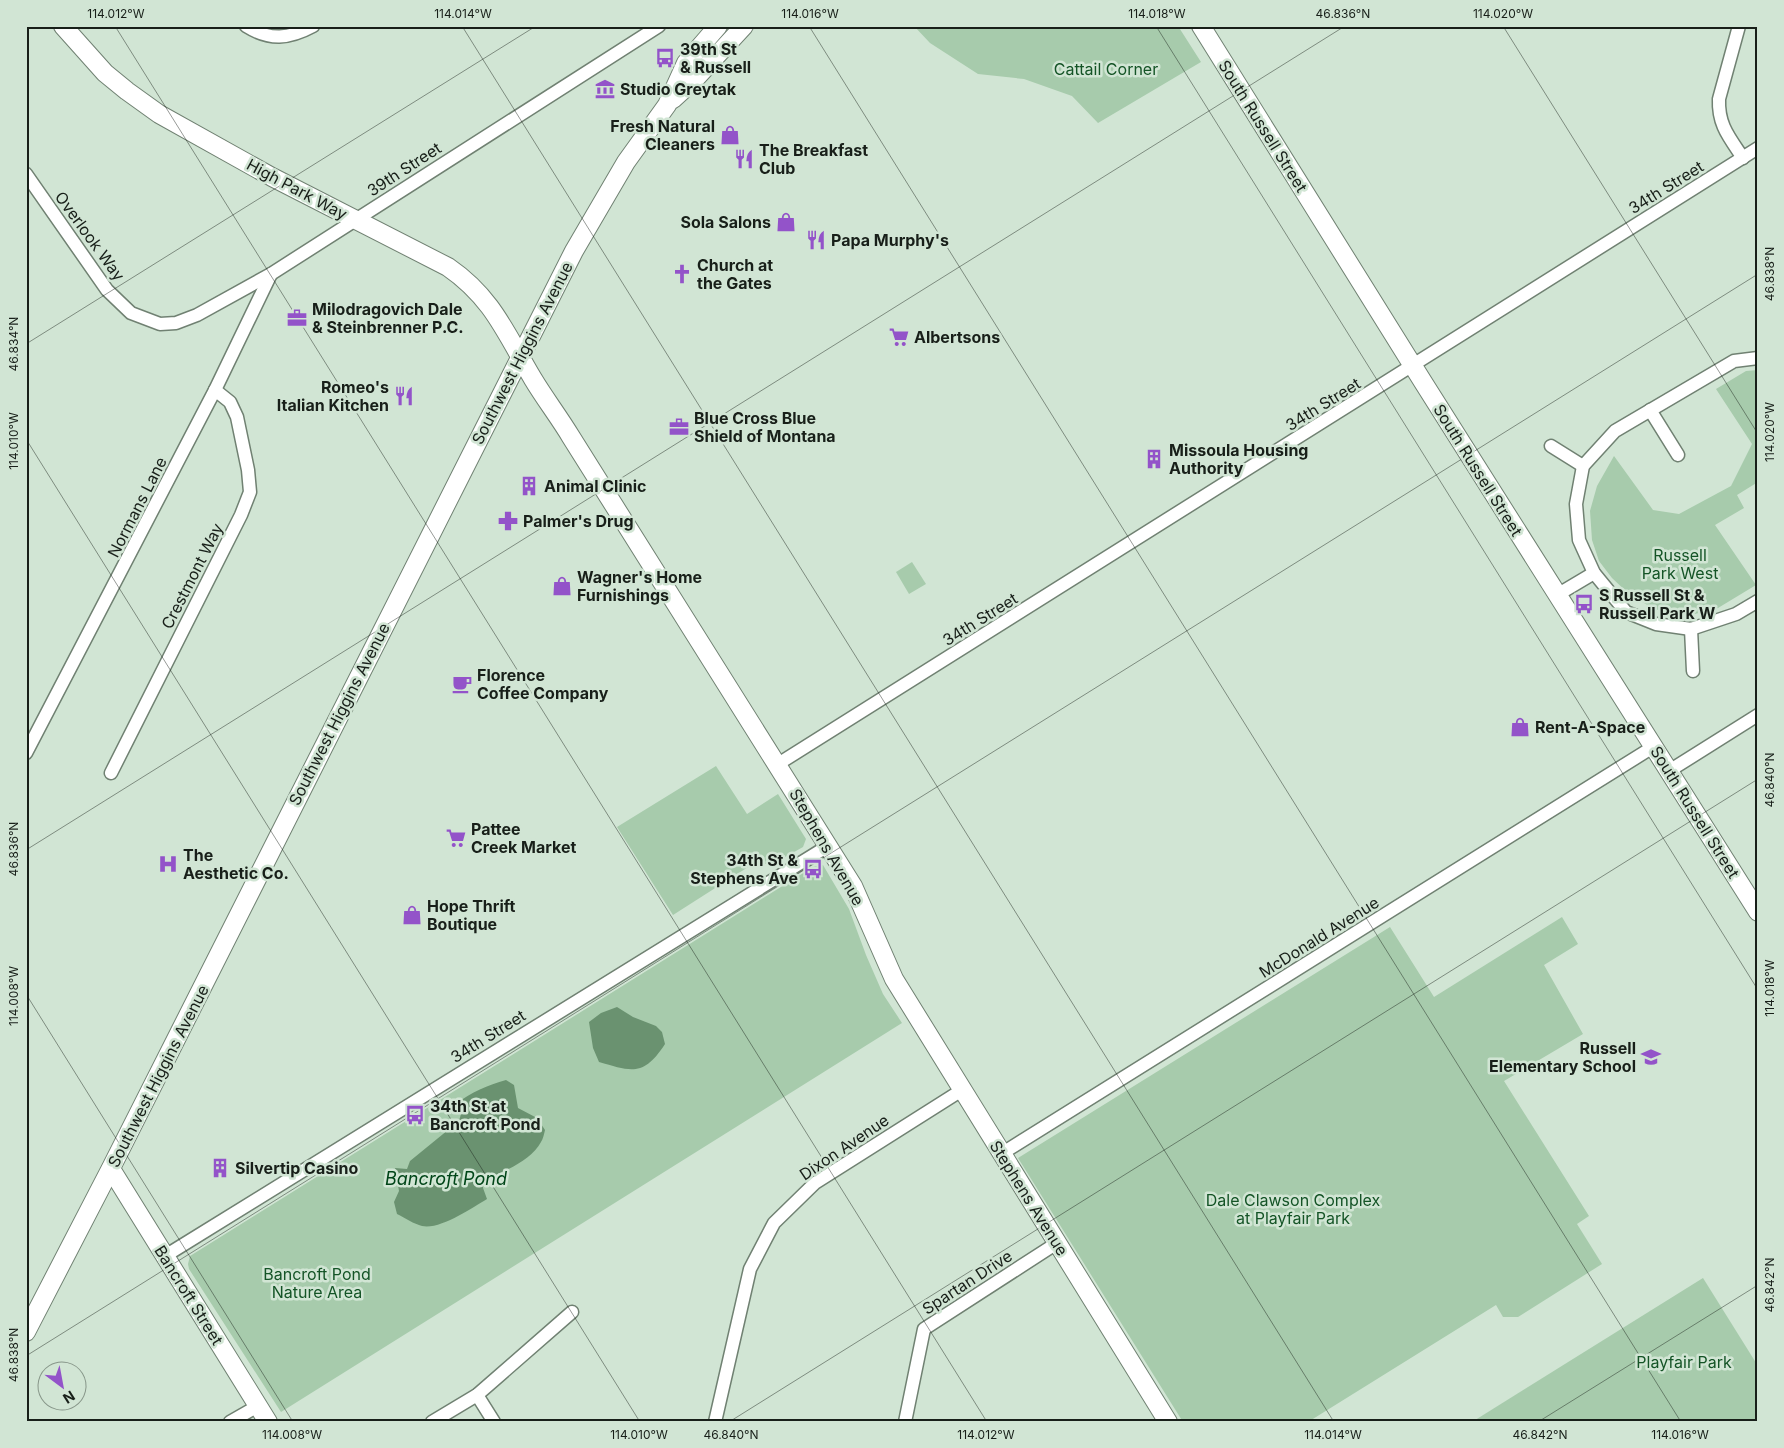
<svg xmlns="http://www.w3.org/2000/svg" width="1784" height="1448" font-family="Inter,sans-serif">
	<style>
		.green { fill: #a7cbac }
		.water { fill: #6a9270 }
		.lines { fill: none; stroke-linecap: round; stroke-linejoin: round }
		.street-casing { stroke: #708172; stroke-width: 15 }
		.secondary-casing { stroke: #708172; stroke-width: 20 }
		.street { stroke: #fff; stroke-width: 12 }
		.secondary { stroke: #fff; stroke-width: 18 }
		.ticks { fill: none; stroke: #181f19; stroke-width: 1; stroke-opacity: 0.45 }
		.labels { text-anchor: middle; stroke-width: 5; stroke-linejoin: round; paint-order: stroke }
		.poi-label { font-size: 16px; font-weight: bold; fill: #181f19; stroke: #d1e5d4; text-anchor: start }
		.park-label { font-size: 16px; fill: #145426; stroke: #d1e5d4 }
		.street-label { font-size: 16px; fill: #181f19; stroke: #d1e5d4 }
		.water-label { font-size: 18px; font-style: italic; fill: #004518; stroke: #d1e5d4 }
		.neatline { fill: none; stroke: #181f19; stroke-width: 2 }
		.ticks-label { font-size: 12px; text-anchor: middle; fill: #181f19 }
	</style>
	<rect width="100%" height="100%" fill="#d1e5d4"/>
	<!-- green -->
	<g class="green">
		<path d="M914 26H1178L1201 62 1098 123 1072 96 1024 79 978 74 930 43Z"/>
		<path d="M1758 370V482L1737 495 1744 508 1715 525 1756 585 1718 608 1687 616 1654 609 1629 594 1612 578 1599 561 1592 540 1590 511 1597 486 1614 456 1653 510 1679 514 1731 486 1752 444 1716 389 1746 371Z"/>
		<path d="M912 562 926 584 909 594 896 572Z"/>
		<path d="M716 766 747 814 778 794 806 839 803 847 771 865 756 862 673 915 617 827Z"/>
		<path d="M823 865 849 909 866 955 883 994 902 1023 281 1412 189 1269 188 1264 190 1256 813 867Z"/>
		<path d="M1562 917 1578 944 1544 965 1583 1034 1504 1081 1589 1216 1577 1224 1602 1264 1518 1317H1503L1496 1305 1308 1422H1183L1018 1158 1390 927 1434 997Z"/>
		<path d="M1703 1278 1758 1366V1422H1472Z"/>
	</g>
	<!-- water -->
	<g class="water">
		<path d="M617 1007 633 1017 656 1026 662 1032 665 1044C644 1076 633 1072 599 1062L593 1048 589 1022 601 1013Z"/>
		<path d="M506 1080 514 1085 518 1108 537 1118 545 1130C544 1134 543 1139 541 1142 531 1161 503 1172 484 1180L483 1188 487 1199C472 1208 440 1230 422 1226 414 1224 405 1218 397 1214L394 1202 399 1191 395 1168 407 1169 410 1161 459 1121 461 1114 456 1104C471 1092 488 1085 506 1080Z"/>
	</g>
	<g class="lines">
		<defs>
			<g id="street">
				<path d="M246 26C270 41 289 39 313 26"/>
				<path d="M1739 26 1719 99C1718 125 1729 137 1743 158"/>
				<path d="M26 174 107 290 131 313 160 324 176 323 197 315 271 274 659 26"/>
				<path d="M1758 358 1734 361 1615 431 1583 466 1576 504 1579 540 1594 573 1626 612 1656 624 1691 629 1736 614 1758 601"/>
				<path d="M1650 410 1678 455"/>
				<path d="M1551 446 1583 466"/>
				<path d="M1557 595 1594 573"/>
				<path d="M1691 629 1693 671"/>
				<path d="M26 753 215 390 271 274"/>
				<path d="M778 764 1758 148"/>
				<path d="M1669 771 1758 715"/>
				<path d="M111 773 241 515 250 492 248 470 237 417 230 402 215 390"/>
				<path d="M1001 1154 1653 747"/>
				<path d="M165 1256 828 846"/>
				<path d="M477 1395 494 1422"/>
				<path d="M230 1422 258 1406"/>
				<path d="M432 1422 477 1395 572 1312"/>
				<path d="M715 1422 750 1269 774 1223 815 1183 962 1090"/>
				<path d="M905 1422 924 1329 1057 1243"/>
			</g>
			<g id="secondary">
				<path d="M63 26 105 73 127 91 159 114 272 177 448 267C493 298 506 334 533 379 545 399 559 417 571 437L853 886 894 979 1168 1422"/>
				<path d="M1201 26 1423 382 1758 912"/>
				<path d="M673 99 696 78 744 26"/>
				<path d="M111 1169 268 1422"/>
				<path d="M26 1332 112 1166 574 251 626 162 667 105 686 63 718 26"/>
			</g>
		</defs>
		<!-- street casing -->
		<use href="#street" class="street-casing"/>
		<!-- secondary casing -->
		<use href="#secondary" class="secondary-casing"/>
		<!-- street -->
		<use href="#street" class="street"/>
		<!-- secondary -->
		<use href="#secondary" class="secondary"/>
	</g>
	<!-- ticks -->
	<path class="ticks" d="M115 26 987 1422M462 26 1334 1422M809 26 1681 1422M1156 26 1758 990M1503 26 1758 434M26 344 536 26M26 439 640 1422M26 850 1345 26M26 994 293 1422M26 1356 1758 274M729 1422 1758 779M1538 1422 1758 1285"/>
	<!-- icons -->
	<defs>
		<symbol id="bus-bare" viewBox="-9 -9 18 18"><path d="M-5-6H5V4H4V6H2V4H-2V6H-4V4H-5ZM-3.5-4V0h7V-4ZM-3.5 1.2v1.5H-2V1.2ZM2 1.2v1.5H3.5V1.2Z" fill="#9353c9" stroke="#d1e5d4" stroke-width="2.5" paint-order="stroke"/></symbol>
		<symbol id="museum-bare" viewBox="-9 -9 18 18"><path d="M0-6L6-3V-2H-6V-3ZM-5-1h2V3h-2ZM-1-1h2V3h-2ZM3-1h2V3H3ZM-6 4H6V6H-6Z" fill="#9353c9" stroke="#d1e5d4" stroke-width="2.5" paint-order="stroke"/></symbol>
		<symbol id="shop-bare" viewBox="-9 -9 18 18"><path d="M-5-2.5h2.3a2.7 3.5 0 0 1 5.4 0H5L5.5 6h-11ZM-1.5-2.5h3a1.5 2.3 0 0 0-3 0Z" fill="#9353c9" stroke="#d1e5d4" stroke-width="2.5" paint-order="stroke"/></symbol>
		<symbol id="restaurant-bare" viewBox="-9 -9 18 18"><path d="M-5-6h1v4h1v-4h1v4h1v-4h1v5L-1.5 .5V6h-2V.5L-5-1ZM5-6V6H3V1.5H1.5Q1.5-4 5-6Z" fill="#9353c9" stroke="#d1e5d4" stroke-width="2.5" paint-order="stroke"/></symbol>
		<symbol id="church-bare" viewBox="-9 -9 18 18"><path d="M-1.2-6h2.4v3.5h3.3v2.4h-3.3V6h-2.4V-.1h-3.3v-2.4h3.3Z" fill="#9353c9" stroke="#d1e5d4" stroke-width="2.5" paint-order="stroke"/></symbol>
		<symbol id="office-bare" viewBox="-9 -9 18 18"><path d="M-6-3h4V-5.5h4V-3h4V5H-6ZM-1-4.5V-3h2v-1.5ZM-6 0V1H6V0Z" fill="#9353c9" stroke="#d1e5d4" stroke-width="2.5" paint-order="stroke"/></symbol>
		<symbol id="supermarket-bare" viewBox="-9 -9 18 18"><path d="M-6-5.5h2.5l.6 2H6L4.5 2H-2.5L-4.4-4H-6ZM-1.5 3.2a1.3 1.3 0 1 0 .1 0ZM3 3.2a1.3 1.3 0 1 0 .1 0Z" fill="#9353c9" stroke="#d1e5d4" stroke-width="2.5" paint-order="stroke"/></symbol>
		<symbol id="building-bare" viewBox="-9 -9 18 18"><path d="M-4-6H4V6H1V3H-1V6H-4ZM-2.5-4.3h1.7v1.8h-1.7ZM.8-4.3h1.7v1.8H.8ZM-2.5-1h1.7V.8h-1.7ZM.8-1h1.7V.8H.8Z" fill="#9353c9" stroke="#d1e5d4" stroke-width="2.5" paint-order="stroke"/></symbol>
		<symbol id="pharmacy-bare" viewBox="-9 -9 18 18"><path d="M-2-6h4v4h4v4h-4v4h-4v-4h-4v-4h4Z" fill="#9353c9" stroke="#d1e5d4" stroke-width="2.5" paint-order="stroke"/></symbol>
		<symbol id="cafe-bare" viewBox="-9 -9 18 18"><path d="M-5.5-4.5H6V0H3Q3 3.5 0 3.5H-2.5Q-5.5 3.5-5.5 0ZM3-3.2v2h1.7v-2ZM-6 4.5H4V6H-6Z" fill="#9353c9" stroke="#d1e5d4" stroke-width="2.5" paint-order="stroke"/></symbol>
		<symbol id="hospital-bare" viewBox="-9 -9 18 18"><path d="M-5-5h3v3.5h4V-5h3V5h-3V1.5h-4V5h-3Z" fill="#9353c9" stroke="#d1e5d4" stroke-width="2.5" paint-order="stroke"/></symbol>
		<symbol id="school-bare" viewBox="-9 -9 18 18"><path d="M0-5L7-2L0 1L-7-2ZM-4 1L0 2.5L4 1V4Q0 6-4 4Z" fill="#9353c9" stroke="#d1e5d4" stroke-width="2.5" paint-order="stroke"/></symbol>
	</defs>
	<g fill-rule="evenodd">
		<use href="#bus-bare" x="651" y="44" width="28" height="28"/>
		<use href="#museum-bare" x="591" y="75" width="28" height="28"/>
		<use href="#shop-bare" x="716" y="121" width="28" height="28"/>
		<use href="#restaurant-bare" x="730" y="145" width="28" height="28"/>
		<use href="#shop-bare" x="772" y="208" width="28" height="28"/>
		<use href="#restaurant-bare" x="802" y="226" width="28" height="28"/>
		<use href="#church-bare" x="668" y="260" width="28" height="28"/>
		<use href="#office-bare" x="283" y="304" width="28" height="28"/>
		<use href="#supermarket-bare" x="885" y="323" width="28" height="28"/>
		<use href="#restaurant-bare" x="390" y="382" width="28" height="28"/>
		<use href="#office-bare" x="665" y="413" width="28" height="28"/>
		<use href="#building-bare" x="1140" y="445" width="28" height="28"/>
		<use href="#building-bare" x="515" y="472" width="28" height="28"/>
		<use href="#pharmacy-bare" x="494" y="507" width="28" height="28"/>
		<use href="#shop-bare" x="548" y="572" width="28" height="28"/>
		<use href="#bus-bare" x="1570" y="590" width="28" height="28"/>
		<use href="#cafe-bare" x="448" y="670" width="28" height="28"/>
		<use href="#shop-bare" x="1506" y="713" width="28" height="28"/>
		<use href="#supermarket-bare" x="442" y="824" width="28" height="28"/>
		<use href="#hospital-bare" x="154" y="850" width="28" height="28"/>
		<use href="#bus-bare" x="799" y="855" width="28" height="28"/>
		<use href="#shop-bare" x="398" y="901" width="28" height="28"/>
		<use href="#school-bare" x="1637" y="1043" width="28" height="28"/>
		<use href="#bus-bare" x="401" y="1101" width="28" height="28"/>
		<use href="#building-bare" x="206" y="1154" width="28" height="28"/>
	</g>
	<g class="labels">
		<!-- poi labels -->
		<g class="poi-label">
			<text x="680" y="55">39th St<tspan x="680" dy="18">&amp; Russell</tspan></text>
			<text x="620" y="95">Studio Greytak</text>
			<text x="715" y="132" text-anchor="end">Fresh Natural<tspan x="715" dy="18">Cleaners</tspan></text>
			<text x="759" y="156">The Breakfast<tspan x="759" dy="18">Club</tspan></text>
			<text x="771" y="228" text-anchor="end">Sola Salons</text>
			<text x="831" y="246">Papa Murphy's</text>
			<text x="697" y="271">Church at<tspan x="697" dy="18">the Gates</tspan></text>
			<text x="312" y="315">Milodragovich Dale<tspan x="312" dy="18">&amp; Steinbrenner P.C.</tspan></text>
			<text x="914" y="343">Albertsons</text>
			<text x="389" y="393" text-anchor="end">Romeo's<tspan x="389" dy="18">Italian Kitchen</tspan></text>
			<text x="694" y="424">Blue Cross Blue<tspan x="694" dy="18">Shield of Montana</tspan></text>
			<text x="1169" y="456">Missoula Housing<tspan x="1169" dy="18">Authority</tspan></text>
			<text x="544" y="492">Animal Clinic</text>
			<text x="523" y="527">Palmer's Drug</text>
			<text x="577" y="583">Wagner's Home<tspan x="577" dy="18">Furnishings</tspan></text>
			<text x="1599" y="601">S Russell St &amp;<tspan x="1599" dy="18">Russell Park W</tspan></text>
			<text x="477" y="681">Florence<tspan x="477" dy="18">Coffee Company</tspan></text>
			<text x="1535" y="733">Rent-A-Space</text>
			<text x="471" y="835">Pattee<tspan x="471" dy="18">Creek Market</tspan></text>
			<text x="183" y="861">The<tspan x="183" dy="18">Aesthetic Co.</tspan></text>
			<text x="798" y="866" text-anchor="end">34th St &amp;<tspan x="798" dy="18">Stephens Ave</tspan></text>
			<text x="427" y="912">Hope Thrift<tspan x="427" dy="18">Boutique</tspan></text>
			<text x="1636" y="1054" text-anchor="end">Russell<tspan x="1636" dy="18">Elementary School</tspan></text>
			<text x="430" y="1112">34th St at<tspan x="430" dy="18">Bancroft Pond</tspan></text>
			<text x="235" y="1174">Silvertip Casino</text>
		</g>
		<!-- park labels -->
		<g class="park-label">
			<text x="1106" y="75">Cattail Corner</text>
			<text x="1680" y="561">Russell<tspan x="1680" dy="18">Park West</tspan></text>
			<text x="1293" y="1206">Dale Clawson Complex<tspan x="1293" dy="18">at Playfair Park</tspan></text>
			<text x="317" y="1280">Bancroft Pond<tspan x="317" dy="18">Nature Area</tspan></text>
			<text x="1684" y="1368">Playfair Park</text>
		</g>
		<!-- street labels -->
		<g class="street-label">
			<text transform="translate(1263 126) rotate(58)" y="6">South Russell Street</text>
			<text transform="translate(404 169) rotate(-33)" y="6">39th Street</text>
			<text transform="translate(1666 187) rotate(-32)" y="6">34th Street</text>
			<text transform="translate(297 189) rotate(28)" y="6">High Park Way</text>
			<text transform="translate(90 236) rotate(54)" y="6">Overlook Way</text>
			<text transform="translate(522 353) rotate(-63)" y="6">Southwest Higgins Avenue</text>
			<text transform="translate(1323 404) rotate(-32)" y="6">34th Street</text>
			<text transform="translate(1478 470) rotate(58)" y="6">South Russell Street</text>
			<text transform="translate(137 507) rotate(-63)" y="6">Normans Lane</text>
			<text transform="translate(192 576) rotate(-63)" y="6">Crestmont Way</text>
			<text transform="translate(980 619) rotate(-32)" y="6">34th Street</text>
			<text transform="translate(339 714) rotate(-63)" y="6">Southwest Higgins Avenue</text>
			<text transform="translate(1695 812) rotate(58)" y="6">South Russell Street</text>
			<text transform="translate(827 847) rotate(60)" y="6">Stephens Avenue</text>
			<text transform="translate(1319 937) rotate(-32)" y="6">McDonald Avenue</text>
			<text transform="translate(488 1036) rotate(-32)" y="6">34th Street</text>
			<text transform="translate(158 1076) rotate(-63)" y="6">Southwest Higgins Avenue</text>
			<text transform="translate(844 1147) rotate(-34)" y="6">Dixon Avenue</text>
			<text transform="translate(1029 1198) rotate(58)" y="6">Stephens Avenue</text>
			<text transform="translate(967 1282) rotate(-33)" y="6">Spartan Drive</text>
			<text transform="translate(189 1295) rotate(58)" y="6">Bancroft Street</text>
		</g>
		<!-- water labels -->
		<g class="water-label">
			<text x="446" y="1185">Bancroft Pond</text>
		</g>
	</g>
	<!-- border -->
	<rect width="1784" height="1448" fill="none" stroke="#d1e5d4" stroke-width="55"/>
	<!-- north arrow -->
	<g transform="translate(62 1386) rotate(148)"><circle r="24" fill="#d1e5d4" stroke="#879689"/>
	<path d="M0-4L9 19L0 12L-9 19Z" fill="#9353c9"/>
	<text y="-8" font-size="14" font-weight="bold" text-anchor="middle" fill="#181f19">N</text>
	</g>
	<rect x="28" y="28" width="1728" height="1392" class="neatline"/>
	<g class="ticks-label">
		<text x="116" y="18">114.012°W</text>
		<text x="463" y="18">114.014°W</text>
		<text x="810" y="18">114.016°W</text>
		<text x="1157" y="18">114.018°W</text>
		<text x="1343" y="18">46.836°N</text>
		<text x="1503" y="18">114.020°W</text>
		<text transform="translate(1770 274) rotate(-90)" y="4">46.838°N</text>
		<text transform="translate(14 344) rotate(-90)" y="4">46.834°N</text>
		<text transform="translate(1770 432) rotate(-90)" y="4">114.020°W</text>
		<text transform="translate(14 441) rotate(-90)" y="4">114.010°W</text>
		<text transform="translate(1770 780) rotate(-90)" y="4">46.840°N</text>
		<text transform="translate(14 849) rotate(-90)" y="4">46.836°N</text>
		<text transform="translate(1770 988) rotate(-90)" y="4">114.018°W</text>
		<text transform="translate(14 996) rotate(-90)" y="4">114.008°W</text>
		<text transform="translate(1770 1285) rotate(-90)" y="4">46.842°N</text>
		<text transform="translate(14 1355) rotate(-90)" y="4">46.838°N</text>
		<text x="292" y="1439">114.008°W</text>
		<text x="639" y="1439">114.010°W</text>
		<text x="731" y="1439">46.840°N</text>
		<text x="986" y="1439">114.012°W</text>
		<text x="1333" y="1439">114.014°W</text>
		<text x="1540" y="1439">46.842°N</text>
		<text x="1680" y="1439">114.016°W</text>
	</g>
</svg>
